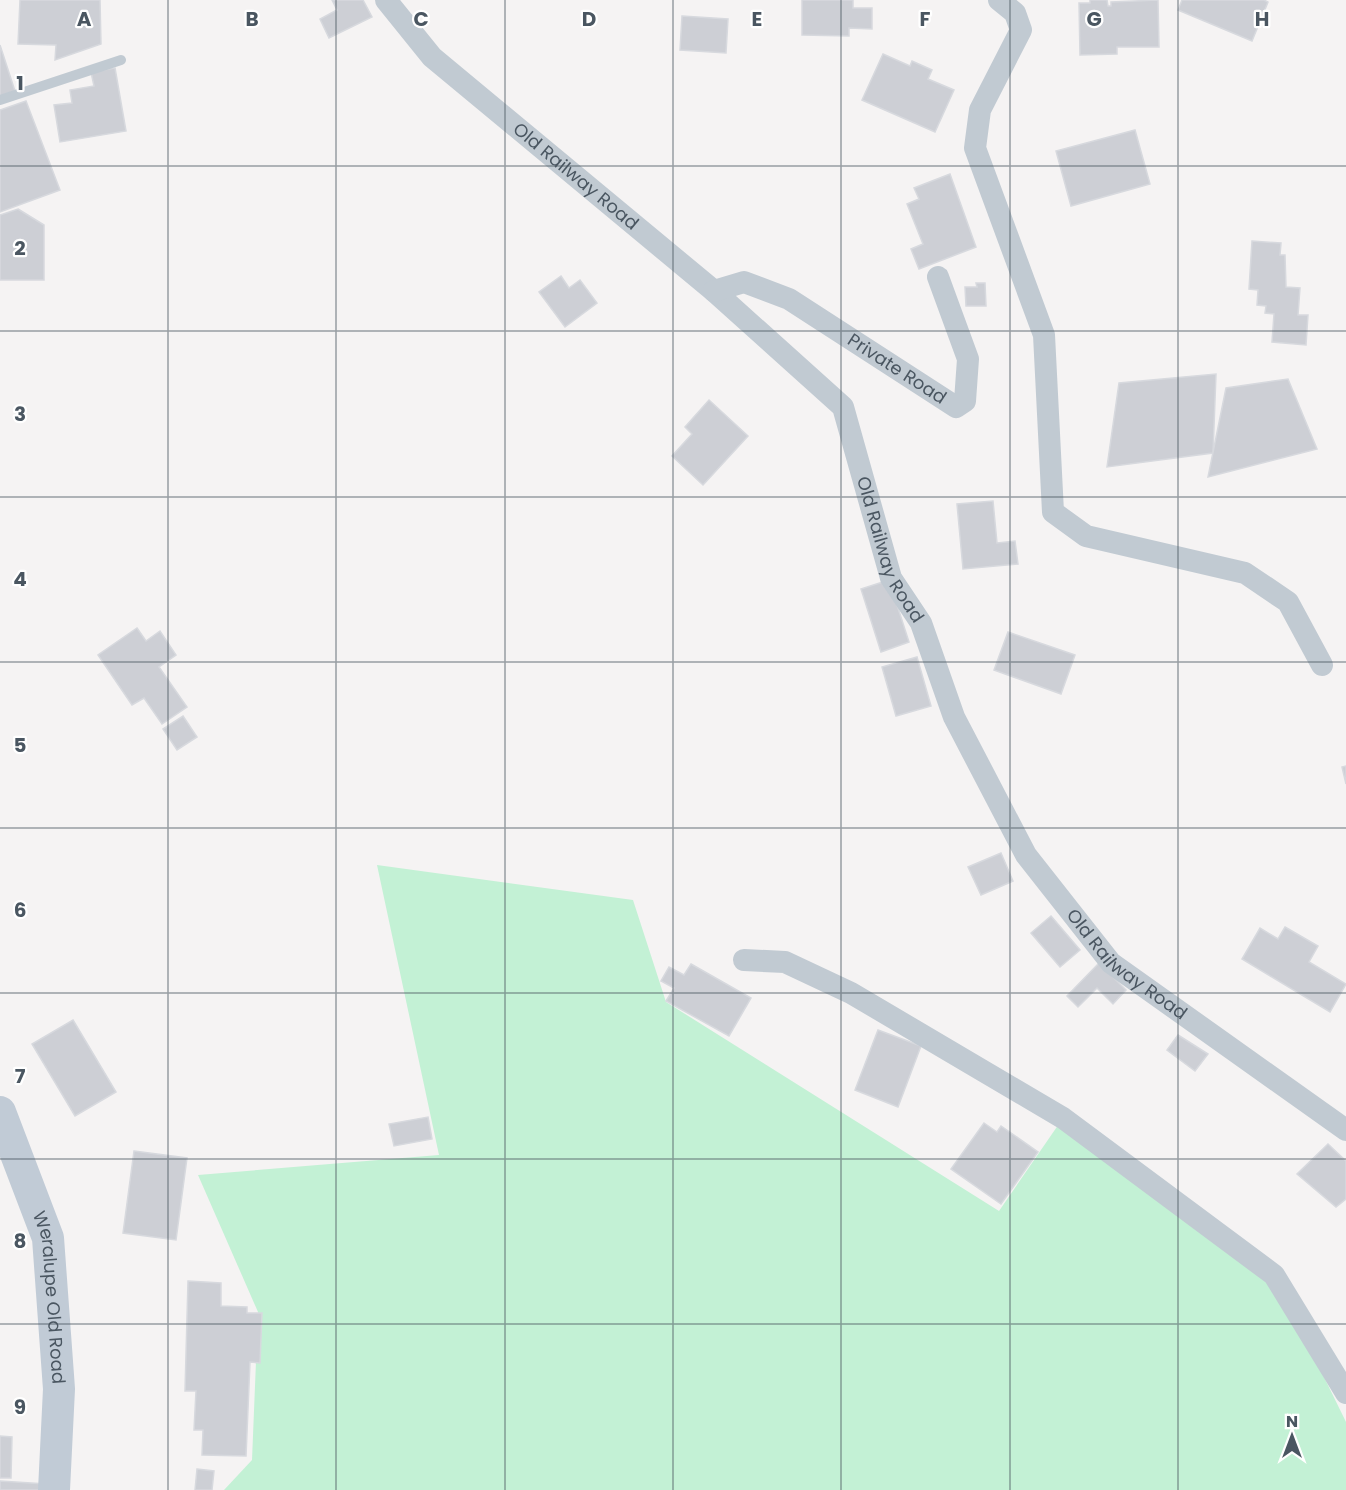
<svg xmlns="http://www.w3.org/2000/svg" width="1346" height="1490" font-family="Poppins,sans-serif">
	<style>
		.green { fill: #c3f1d5 }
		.building { fill: #cdcfd5; stroke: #d7d9de; stroke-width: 1.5 }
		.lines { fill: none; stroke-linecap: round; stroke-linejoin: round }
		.lane { stroke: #c1cad2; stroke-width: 10 }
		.street { stroke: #c1cad2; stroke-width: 22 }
		.secondary { stroke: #c1cbd6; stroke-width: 32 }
		.grid { fill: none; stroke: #4a5661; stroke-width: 1.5; stroke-opacity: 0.55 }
		.labels { text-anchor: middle; stroke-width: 4.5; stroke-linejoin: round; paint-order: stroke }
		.street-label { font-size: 18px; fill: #4a5661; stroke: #fff }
		.grid-label { font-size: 20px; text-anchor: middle; font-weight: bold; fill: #4a5661; stroke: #fff; stroke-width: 4.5; stroke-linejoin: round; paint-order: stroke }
	</style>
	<rect width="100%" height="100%" fill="#f5f3f3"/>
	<!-- green -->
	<path class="green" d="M377 865 633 900 666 1002 999 1211 1063 1118 1274 1275 1346 1422V1490H224L252 1460 258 1312 198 1175 439 1155Z"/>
	<!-- building -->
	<g class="building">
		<path d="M20 0H100L101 44 55 60 56 45 18 44Z"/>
		<path d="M332 0H363L372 17 329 38 320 19 337 10Z"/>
		<path d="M802 0H853V8H872V29L849 28V36L802 35Z"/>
		<path d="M1090 0H1107L1108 6H1111V2L1158 0 1159 47H1117V54L1080 55 1079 3H1090Z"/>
		<path d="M1182 0H1264L1268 2 1252 41 1178 10Z"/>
		<path d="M682 16 728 19 726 53 680 50Z"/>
		<path d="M0 45 15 91 0 96Z"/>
		<path d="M883 54 910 66 912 61 932 70 928 79 954 90 935 132 862 100Z"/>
		<path d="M115 68 126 131 60 142 54 105 72 103 70 90 94 86 91 72Z"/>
		<path d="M26 101 60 190 0 212V110Z"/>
		<path d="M1135 130 1150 184 1071 206 1056 151Z"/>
		<path d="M950 174 976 247 919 269 911 249 923 244 907 204 919 199 914 188Z"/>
		<path d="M18 209 44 225V280H0V215Z"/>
		<path d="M1252 241 1281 243 1280 255H1285L1286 287 1300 288 1298 315H1308L1306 345 1272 342 1274 314 1265 313 1266 306 1257 305 1258 290 1249 289Z"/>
		<path d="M561 276 569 288 580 280 597 303 565 327 539 292Z"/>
		<path d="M976 283H985L986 306H966L965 287H977Z"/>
		<path d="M1216 374 1213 453 1107 467 1119 383Z"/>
		<path d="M1288 379 1317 449 1208 477 1226 388Z"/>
		<path d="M709 400 748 436 703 485 672 456 692 434 685 427Z"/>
		<path d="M993 501 997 543 1015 541 1018 564 963 569 957 504Z"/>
		<path d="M889 580 909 642 881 652 861 589Z"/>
		<path d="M137 628 146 641 160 631 176 655 159 667 187 707 162 724 144 698 132 705 98 655Z"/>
		<path d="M1008 632 1075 655 1061 694 994 670Z"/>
		<path d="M917 657 931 706 896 716 882 667Z"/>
		<path d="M183 716 197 737 177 750 163 729Z"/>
		<path d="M1346 766V784L1342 767Z"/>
		<path d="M1001 853 1013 881 981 895 968 867Z"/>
		<path d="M1051 916 1080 950 1060 967 1031 933Z"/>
		<path d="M1285 927 1318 946 1309 962 1346 984 1330 1012 1242 959 1260 928 1278 939Z"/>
		<path d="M1099 963 1126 990 1113 1004 1097 988 1078 1007 1067 996Z"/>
		<path d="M691 964 751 998 729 1036 666 1001 674 988 661 981 669 967 684 975Z"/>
		<path d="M73 1020 116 1092 75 1116 32 1044Z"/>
		<path d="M878 1030 921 1046 898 1107 855 1090Z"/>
		<path d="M1178 1035 1208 1054 1195 1071 1167 1050Z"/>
		<path d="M428 1117 432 1139 394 1146 389 1124Z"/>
		<path d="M984 1123 997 1132 1001 1126 1038 1152 1001 1204 951 1169Z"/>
		<path d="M1328 1144 1346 1161V1199L1336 1207 1297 1174Z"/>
		<path d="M134 1151 187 1158 176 1240 123 1233Z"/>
		<path d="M188 1281 221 1283V1306L247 1307V1313H262L260 1363 250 1362 246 1456 202 1455 203 1430H194L196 1391H185Z"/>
		<path d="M0 1436 12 1437 11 1478H0Z"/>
		<path d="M197 1469 214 1471 212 1490H195Z"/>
		<path d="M0 1481 46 1484 45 1490H0Z"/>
	</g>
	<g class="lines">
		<!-- lane -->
		<path class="lane" d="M0 100 121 60"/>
		<!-- street -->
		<g class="street">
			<path id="s1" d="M386 0 432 57 714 291 843 407 891 578 921 623 954 717 1026 855 1111 963 1346 1130"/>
			<path d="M999 0 1015 13 1021 30 980 110 975 148 1044 335 1053 512 1086 536 1245 573 1288 602 1322 665"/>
			<path id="s2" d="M714 291 744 282 789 299 956 407 965 401 968 359 938 277"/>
			<path d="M744 960 785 962 851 993 1063 1118 1274 1275 1346 1393"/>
		</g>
		<!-- secondary -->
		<path class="secondary" id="s3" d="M0 1112 48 1238 59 1389 54 1490"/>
	</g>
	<!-- grid -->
	<path class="grid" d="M168 0V1490M336 0V1490M505 0V1490M673 0V1490M841 0V1490M1010 0V1490M1178 0V1490M0 166H1346M0 331H1346M0 497H1346M0 662H1346M0 828H1346M0 993H1346M0 1159H1346M0 1324H1346"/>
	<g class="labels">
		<!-- street labels -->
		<g class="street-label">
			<text dy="6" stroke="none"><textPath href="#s1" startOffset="260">Old Railway Road</textPath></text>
			<text dy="6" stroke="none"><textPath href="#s2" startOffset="208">Private Road</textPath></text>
			<text dy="6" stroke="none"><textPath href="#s1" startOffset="764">Old Railway Road</textPath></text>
			<text dy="6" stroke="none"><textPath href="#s1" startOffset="1250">Old Railway Road</textPath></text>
			<text dy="6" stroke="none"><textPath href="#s3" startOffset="194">Weralupe Old Road</textPath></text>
		</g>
	</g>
	<g class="grid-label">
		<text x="84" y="26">A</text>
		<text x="252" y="26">B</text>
		<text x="421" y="26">C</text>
		<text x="589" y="26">D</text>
		<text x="757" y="26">E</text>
		<text x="925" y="26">F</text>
		<text x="1094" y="26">G</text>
		<text x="1262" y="26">H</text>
		<text x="20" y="90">1</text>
		<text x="20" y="255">2</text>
		<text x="20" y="421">3</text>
		<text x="20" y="586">4</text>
		<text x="20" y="752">5</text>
		<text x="20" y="917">6</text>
		<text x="20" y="1083">7</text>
		<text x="20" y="1248">8</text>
		<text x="20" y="1414">9</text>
	</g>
	<!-- north arrow -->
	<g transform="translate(1292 1436)" stroke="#ffffff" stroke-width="4.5" paint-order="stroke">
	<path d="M0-4.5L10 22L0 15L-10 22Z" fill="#4a5661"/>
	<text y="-9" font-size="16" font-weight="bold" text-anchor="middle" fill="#4a5661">N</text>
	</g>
</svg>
